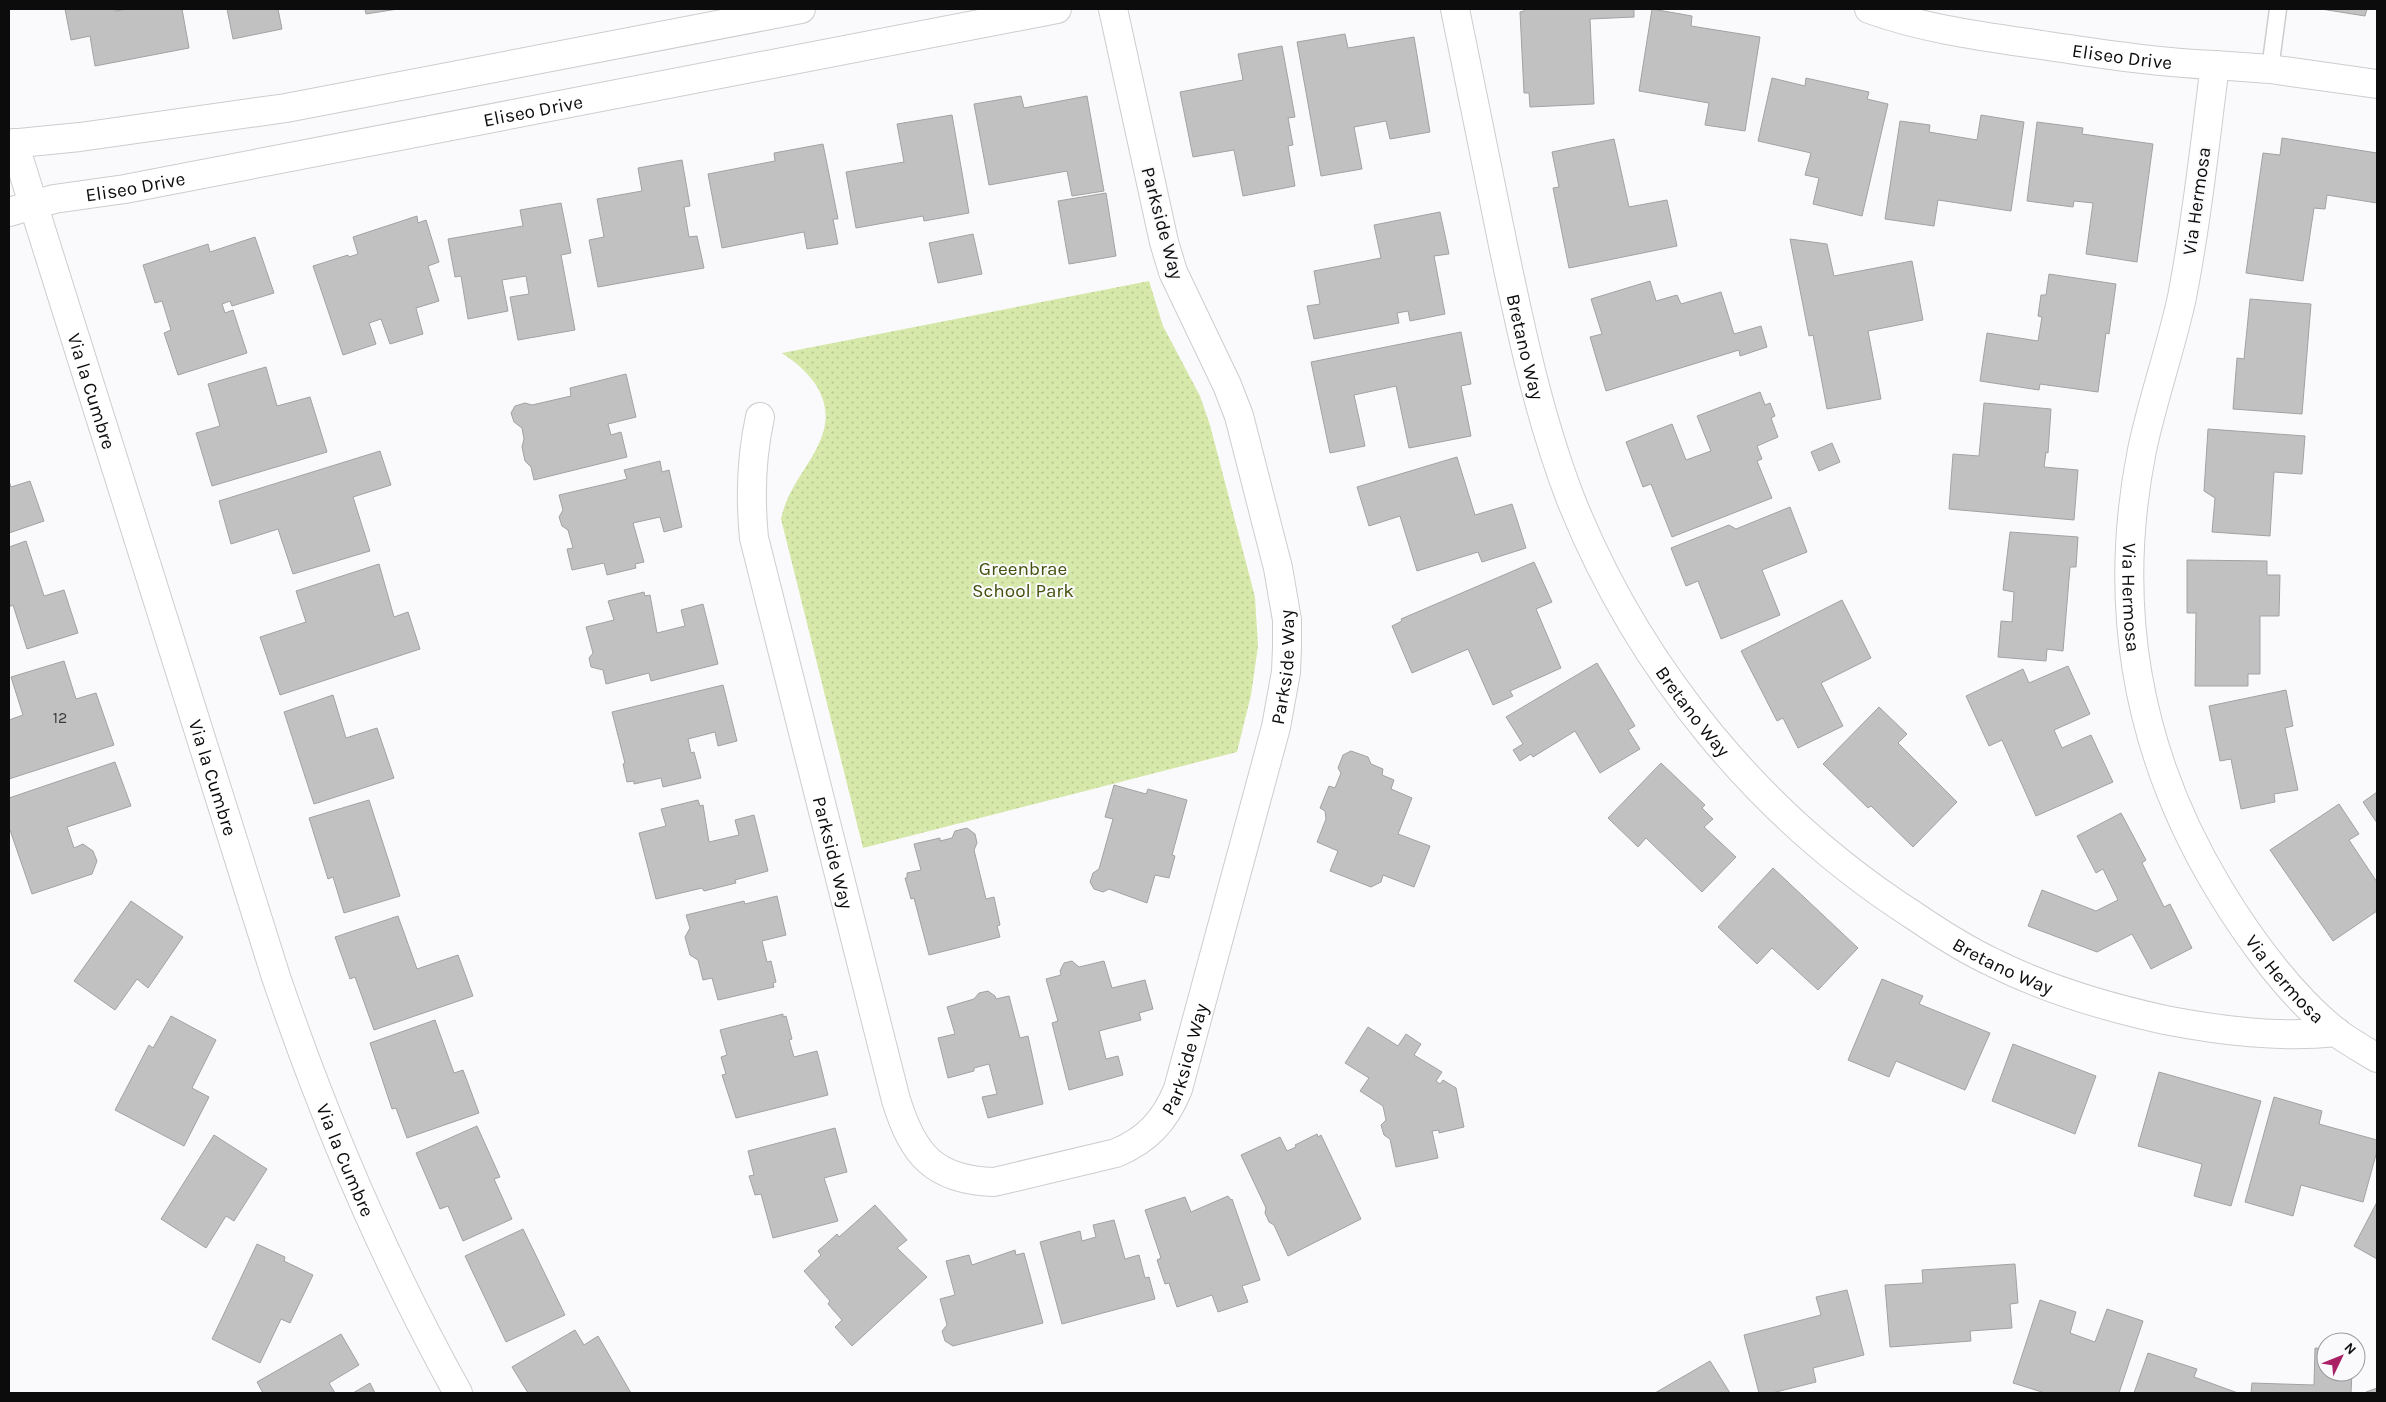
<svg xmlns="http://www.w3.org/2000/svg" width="2386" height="1402" font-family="Karla,sans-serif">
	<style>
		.park { fill: url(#park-dots) }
		.building { fill: #c2c1c2; stroke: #a3a2a3 }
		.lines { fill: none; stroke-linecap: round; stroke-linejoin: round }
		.service-casing { stroke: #cccdce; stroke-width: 19 }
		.minor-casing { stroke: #cccdce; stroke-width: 30 }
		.tertiary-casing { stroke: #cccdce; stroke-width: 30 }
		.service { stroke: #fff; stroke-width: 16 }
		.minor { stroke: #fff; stroke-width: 28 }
		.tertiary { stroke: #fff; stroke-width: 28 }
		.labels { text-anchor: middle; stroke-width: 4; stroke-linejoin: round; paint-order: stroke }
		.number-label { font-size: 16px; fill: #3a393a }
		.street-label { font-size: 19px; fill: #0c0c0c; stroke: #fafafc }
		.park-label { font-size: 19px; fill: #43500e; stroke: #fafafc }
	</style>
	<defs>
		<pattern id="park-dots" width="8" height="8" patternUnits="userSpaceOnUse" patternTransform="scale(1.25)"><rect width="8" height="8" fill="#d7e9aa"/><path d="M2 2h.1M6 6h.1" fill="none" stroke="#b7c791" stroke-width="1.8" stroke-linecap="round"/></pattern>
	</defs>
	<rect width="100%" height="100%" fill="#fafafc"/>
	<!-- park -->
	<path class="park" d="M1149 281 1163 326 1200 396 1210 425 1255 597 1258 646 1251 695 1237 752 863 848 781 519C789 483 813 464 823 433 834 397 809 371 782 353Z"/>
	<!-- building -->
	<g class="building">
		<path d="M65 9H114L115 11 128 9H182L189 48 95 66 90 36 71 40Z"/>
		<path d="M227 9H278L282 29 233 39Z"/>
		<path d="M365 9H398L366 14Z"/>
		<path d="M1524 9H1634V17L1590 19 1594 104 1530 107 1529 93H1524L1520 12 1524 11Z"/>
		<path d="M1652 9 1692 16 1691 26 1760 37 1745 131 1705 125 1709 103 1639 91Z"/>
		<path d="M2321 9H2367L2365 16Z"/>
		<path d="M1345 34 1348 48 1414 37 1430 132 1390 139 1386 121 1354 127 1362 169 1321 176 1297 42Z"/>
		<path d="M1282 46 1295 117 1288 118 1293 145 1288 146 1295 186 1243 196 1234 150 1193 157 1180 92 1243 80 1238 54Z"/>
		<path d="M1772 78 1805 86 1806 78 1869 92 1867 99 1888 104 1862 216 1813 204 1819 178 1805 175 1811 153 1758 141Z"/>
		<path d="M1021 96 1024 108 1087 96 1104 191 1072 196 1067 171 989 185 974 104Z"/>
		<path d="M952 115 969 213 924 221 923 216 856 228 846 172 904 162 897 124Z"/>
		<path d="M1981 115 2024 122 2011 211 1938 200 1934 226 1885 219 1900 121 1930 125 1929 132 1977 140Z"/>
		<path d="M2037 122 2083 128 2082 134 2153 144 2137 262 2086 254 2093 203 2074 201 2073 207 2027 201Z"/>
		<path d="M2282 138 2377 153V203L2327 195 2325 209 2314 208 2303 281 2246 273 2263 153 2280 155Z"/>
		<path d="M1614 139 1629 207 1667 200 1677 246 1569 268 1553 188 1559 187 1552 152Z"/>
		<path d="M823 144 838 219H833L838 244 807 249 804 232 722 248 708 174 775 161 774 153Z"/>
		<path d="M682 160 690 206 684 207 689 237 697 236 704 268 598 287 589 240 604 237 597 199 642 191 638 168Z"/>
		<path d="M1106 193 1116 256 1069 264 1058 201Z"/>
		<path d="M561 203 571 253 561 255 575 330 518 340 510 297 529 294 526 276 502 280 508 311 468 319 461 276 455 277 448 239 523 226 520 210Z"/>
		<path d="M1440 212 1449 254 1434 256 1445 314 1410 321 1408 311 1397 313 1399 323 1314 339 1307 306 1320 304 1314 271 1381 258 1374 225Z"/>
		<path d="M417 216 418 223 426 220 439 262 428 266 439 301 416 308 423 334 390 344 381 319 369 323 376 344 343 355 313 266 348 255 349 257 358 254 353 237Z"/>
		<path d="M973 234 982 274 938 283 929 243Z"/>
		<path d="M255 237 274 293 232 306 230 301 222 304 225 313 233 310 247 353 178 375 164 333 171 330 162 301 155 303 143 265 208 244 210 252Z"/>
		<path d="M1790 239 1827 244 1834 276 1912 261 1923 320 1868 331 1881 399 1827 409 1813 335 1809 336Z"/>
		<path d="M2049 274 2116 284 2109 334 2106 333 2098 392 2040 384 2039 390 1980 381 1987 333 2038 341 2042 317 2038 316 2041 295H2046Z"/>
		<path d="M1650 281 1656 301 1677 295 1681 304 1721 292 1734 334 1761 326 1767 347 1740 356 1739 350 1606 391 1590 337 1602 334 1591 299Z"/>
		<path d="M2250 299 2311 304 2302 414 2233 409 2237 358 2244 359Z"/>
		<path d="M1461 332 1471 384 1461 386 1471 436 1409 448 1396 386 1354 395 1365 446 1330 453 1311 362Z"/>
		<path d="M266 367 277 406 310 397 327 452 212 486 196 433 220 426 208 384Z"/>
		<path d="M626 374 636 417 608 424 611 435 621 432 627 457 534 480 531 467 525 461 522 447 524 439 522 428 514 422 511 413 515 406 525 403 532 405 571 396 570 388Z"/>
		<path d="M1760 392 1765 405 1770 403 1775 416 1771 418 1778 437 1757 446 1762 459 1757 461 1772 498 1672 537 1651 484 1643 487 1626 442 1672 424 1686 460 1711 451 1697 416Z"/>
		<path d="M1984 403 2051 409 2048 453 2046 452 2044 467 2078 470 2074 520 1949 509 1953 454 1979 456Z"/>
		<path d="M2208 429 2305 436 2302 474 2274 472 2270 536 2212 532 2215 498 2204 491Z"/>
		<path d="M1832 443 1840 462 1819 471 1811 452Z"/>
		<path d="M380 451 391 485 353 497 370 551 293 574 278 529 231 544 219 501Z"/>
		<path d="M1457 457 1475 515 1512 504 1526 548 1482 562 1478 552 1417 571 1400 516 1369 526 1357 487Z"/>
		<path d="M660 461 662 472 669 470 682 527 664 532 660 517 633 523 644 562 635 564 636 568 607 575 604 563 572 570 567 549 573 548 568 530 562 526 559 517 563 510 559 495 627 479 624 470Z"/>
		<path d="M9 481 11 487 30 481 44 521 9 533Z"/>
		<path d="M1790 507 1807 552 1762 570 1780 615 1721 639 1698 581 1686 586 1671 548 1729 525 1736 529Z"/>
		<path d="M2010 532 2078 537 2076 567H2070L2063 651 2047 649 2046 661 1998 657 2001 621 2012 622 2014 592 2003 590Z"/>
		<path d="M26 541 44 596 64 590 78 633 27 649 13 605 9 607V547Z"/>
		<path d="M2187 560 2267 561V575H2280L2279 616H2260V674H2248V686H2195L2196 613H2187Z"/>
		<path d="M1534 562 1552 602 1536 609 1561 668 1510 691 1513 696 1493 705 1468 649 1412 673 1392 626 1402 621 1401 619Z"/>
		<path d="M379 564 394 617 408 612 420 649 280 695 260 637 306 622 296 591Z"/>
		<path d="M644 592 645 596 650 595 657 633 685 626 681 610 703 604 718 664 651 681 649 673 606 684 603 670 591 667 589 658 593 653 586 627 614 620 608 601Z"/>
		<path d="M1842 600 1871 658 1821 683 1843 726 1798 748 1783 718 1777 721 1741 651Z"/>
		<path d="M64 661 76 699 96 693 114 745 9 779V720L23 715 11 677Z"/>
		<path d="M1597 663 1635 726 1628 730 1640 749 1600 773 1575 731 1533 757 1531 754 1520 761 1513 750 1523 744 1506 717Z"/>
		<path d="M2068 666 2090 714 2054 730 2062 748 2091 735 2113 782 2036 816 2002 740 1989 746 1966 696 2023 669 2029 683Z"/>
		<path d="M723 685 737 741 718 746 715 732 688 739 691 753 694 752 701 778 663 787 661 778 634 784V781L627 782 623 764 625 763 612 712Z"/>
		<path d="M2286 690 2293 726 2285 728 2298 790 2274 794 2275 802 2241 809 2231 759 2220 761 2209 706Z"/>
		<path d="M333 695 346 738 377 728 394 778 314 804 284 712Z"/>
		<path d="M1879 707 1907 734 1898 743 1957 802 1913 847 1871 806 1868 808 1823 764Z"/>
		<path d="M1351 751 1368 757 1371 764 1383 769 1382 775 1394 780 1391 789 1412 798 1398 834 1430 846 1414 887 1383 875 1381 882 1371 887 1330 871 1338 851 1317 842 1326 819 1325 811 1320 808 1329 786 1335 788 1341 773 1338 768 1343 755Z"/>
		<path d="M115 762 131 806 67 827 74 848 83 844 93 851 97 861 92 874 32 894 10 830H9V798Z"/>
		<path d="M1661 763 1705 805 1702 808 1713 819 1704 827 1736 857 1702 892 1646 838 1638 847 1608 818Z"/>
		<path d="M1114 785 1146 794 1148 789 1187 800 1172 855 1175 856 1169 878 1155 875 1147 903 1109 889 1103 892 1094 889 1090 882 1093 873 1099 869 1113 819 1105 817Z"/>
		<path d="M2377 792V823L2363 802Z"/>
		<path d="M369 800 400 896 344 913 333 877 328 879 309 818Z"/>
		<path d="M698 800 700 806 703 805 709 842 739 835 735 820 754 815 768 871 735 880 736 883 704 891 702 888 656 899 639 833 666 826 661 809Z"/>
		<path d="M2339 804 2359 834 2349 840 2377 882V911L2333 941 2270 850Z"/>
		<path d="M2121 813 2146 860 2142 863 2164 907 2170 904 2192 948 2151 969 2132 934 2097 952 2028 926 2042 890 2096 911 2118 900 2103 869 2096 873 2077 836Z"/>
		<path d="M967 828 975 834 977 843 974 850 986 899 994 897 1000 925 997 926 1000 937 929 955 914 898 911 899 905 878H907V873L921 870 914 844 940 838V841L952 838 955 831Z"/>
		<path d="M1773 868 1858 948 1818 990 1772 948 1757 964 1718 927Z"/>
		<path d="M777 896 786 935 762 941 767 962 771 961 776 982 773 983 774 987 718 1000 712 978 703 980 698 960 690 955 685 937 690 928 686 915 744 901 745 904Z"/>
		<path d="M131 901 183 937 148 988 137 979 115 1010 74 981Z"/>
		<path d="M398 916 417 969 458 955 473 996 374 1030 355 977 350 979 335 937Z"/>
		<path d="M1072 961 1079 967 1104 961 1112 988 1145 980 1153 1009 1139 1013 1141 1020 1099 1031 1106 1059 1118 1056 1123 1075 1069 1090 1052 1023 1058 1021 1046 979 1061 975 1060 971 1064 963Z"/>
		<path d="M1882 979 1923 996 1919 1004 1990 1033 1965 1090 1896 1061 1889 1077 1848 1060Z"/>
		<path d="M988 991 995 996 996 999 1009 996 1020 1038 1028 1036 1043 1104 988 1118 982 1097 997 1094 989 1064 974 1068V1071L948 1078 938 1038 955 1034 947 1007 974 999 979 993Z"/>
		<path d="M783 1014V1017L786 1016 792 1039 789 1040 794 1057 817 1051 828 1095 736 1118 722 1075 726 1074 721 1057 727 1055 720 1030Z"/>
		<path d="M171 1016 216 1040 192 1088 209 1097 184 1146 115 1110 149 1045 153 1048Z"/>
		<path d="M435 1020 454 1073 463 1070 479 1113 407 1138 396 1108 392 1109 370 1043Z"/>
		<path d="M1368 1027 1398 1046 1406 1034 1421 1044 1414 1055 1442 1072 1436 1081 1440 1084 1443 1080 1456 1088 1464 1127 1439 1133V1130L1432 1131 1438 1158 1396 1167 1390 1139 1384 1135 1381 1125 1386 1120 1383 1106 1360 1091 1369 1078 1345 1063Z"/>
		<path d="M2013 1044 2096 1076 2075 1134 1992 1101Z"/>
		<path d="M2159 1072 2261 1101 2231 1206 2194 1196 2202 1164 2138 1146Z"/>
		<path d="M2274 1097 2322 1111 2319 1124 2377 1140V1151L2363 1202 2301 1185 2293 1216 2245 1202Z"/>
		<path d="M477 1126 500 1177 494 1179 512 1219 463 1241 448 1206 440 1209 416 1153Z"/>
		<path d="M835 1128 847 1172 824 1178 838 1221 773 1238 761 1194 755 1195 749 1176 754 1175 748 1151Z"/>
		<path d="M1317 1134 1318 1137 1321 1135 1361 1219 1288 1256 1274 1225 1269 1222 1265 1213 1266 1208 1241 1155 1280 1137 1287 1151 1296 1147 1295 1145Z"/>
		<path d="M214 1135 267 1169 234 1221 226 1216 206 1248 161 1219Z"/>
		<path d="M1228 1196 1231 1200 1232 1199 1260 1280 1242 1286 1248 1302 1218 1312 1212 1295 1177 1307 1169 1283 1165 1284 1157 1260 1161 1258 1145 1210 1185 1197 1191 1212Z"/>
		<path d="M2377 1202V1259L2354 1246Z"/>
		<path d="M875 1205 907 1240 897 1248 927 1277 852 1346 835 1327 842 1320 828 1304 830 1301 804 1271 821 1255 818 1251 837 1234 839 1237Z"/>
		<path d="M1114 1220 1125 1259 1139 1255 1145 1278 1149 1277 1155 1299 1062 1324 1040 1242 1080 1231 1082 1241 1096 1237 1093 1225Z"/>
		<path d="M523 1229 565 1315 506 1342 465 1256Z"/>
		<path d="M257 1244 285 1257 284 1261 313 1275 290 1323 281 1319 260 1363 212 1339Z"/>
		<path d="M1015 1250 1016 1255 1024 1253 1043 1323 953 1346 945 1341 942 1331 947 1325 940 1299 955 1295 946 1261 969 1255 972 1265Z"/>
		<path d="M2015 1264 2018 1303 2010 1304 2012 1328 1970 1331 1971 1341 1890 1347 1885 1285 1923 1283 1922 1270Z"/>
		<path d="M1847 1290 1864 1355 1813 1368 1816 1382 1772 1393H1759L1744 1335 1821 1315 1816 1297Z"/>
		<path d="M2040 1300 2076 1312 2070 1333 2095 1342 2107 1309 2143 1321 2119 1393H2045L2013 1383Z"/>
		<path d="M575 1330 584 1345 598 1336 631 1393H528L512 1367Z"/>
		<path d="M341 1334 359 1365 329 1383 335 1393H263L257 1382Z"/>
		<path d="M2315 1348 2326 1349V1372H2352L2351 1393H2251L2252 1383 2314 1385Z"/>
		<path d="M2148 1353 2197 1369 2194 1377 2238 1393H2134Z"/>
		<path d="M1710 1361 1730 1393H1655Z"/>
		<path d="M370 1383 375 1393H353Z"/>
		<path d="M2377 1388V1393H2366V1392Z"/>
	</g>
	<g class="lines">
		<defs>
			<path id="service" d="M2270 69 2278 9"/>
			<g id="minor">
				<path id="s1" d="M1455 9C1471 88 1487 166 1503 245 1521 331 1539 417 1571 500 1639 670 1761 818 1916 917 1941 934 1966 950 1994 963 2048 990 2106 1007 2165 1020 2222 1031 2279 1038 2337 1032"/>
				<path d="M2215 65 2270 69 2377 84"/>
				<path id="s2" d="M760 417C751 458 750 497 754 538L896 1100C913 1155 934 1180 994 1182L1116 1153C1147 1140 1165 1121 1178 1089L1276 727 1286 672 1287 647V620L1278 568 1239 416 1227 385 1173 272 1164 242 1113 9"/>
			</g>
			<g id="tertiary">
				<path id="s3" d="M1869 9C1927 30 1987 37 2048 46 2104 54 2159 63 2215 65 2205 142 2197 220 2182 297 2171 348 2153 398 2142 450 2111 606 2137 753 2219 889 2249 939 2293 999 2340 1035 2352 1043 2365 1051 2377 1058"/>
				<path id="s4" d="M14 143 276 977C325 1121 384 1260 458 1393"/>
				<path d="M9 144 80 137 286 108 801 9"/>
				<path id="s5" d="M9 212 54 199 125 189 1057 9"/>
			</g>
		</defs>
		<!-- service casing -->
		<use href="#service" class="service-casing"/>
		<!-- minor casing -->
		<use href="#minor" class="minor-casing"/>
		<!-- tertiary casing -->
		<use href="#tertiary" class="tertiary-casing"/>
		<!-- service -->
		<use href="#service" class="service"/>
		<!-- minor -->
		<use href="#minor" class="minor"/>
		<!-- tertiary -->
		<use href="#tertiary" class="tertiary"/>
	</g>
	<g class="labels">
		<!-- number labels -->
		<g class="number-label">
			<text x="60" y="723">12</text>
		</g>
		<!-- street labels -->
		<g class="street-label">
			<text dy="7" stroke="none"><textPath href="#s3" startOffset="258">Eliseo Drive</textPath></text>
			<text dy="7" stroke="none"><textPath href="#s5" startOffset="534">Eliseo Drive</textPath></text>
			<text dy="7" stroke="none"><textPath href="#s5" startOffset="129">Eliseo Drive</textPath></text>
			<text transform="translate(2196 201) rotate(-82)" y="7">Via Hermosa</text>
			<text transform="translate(1163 223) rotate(75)" y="7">Parkside Way</text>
			<text dy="7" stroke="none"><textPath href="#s1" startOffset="345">Bretano Way</textPath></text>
			<text dy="7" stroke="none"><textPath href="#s4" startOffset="260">Via la Cumbre</textPath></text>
			<text dy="7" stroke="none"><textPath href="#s3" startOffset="892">Via Hermosa</textPath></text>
			<text dy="7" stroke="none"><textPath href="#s2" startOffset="1494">Parkside Way</textPath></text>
			<text dy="7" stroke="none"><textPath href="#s1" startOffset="750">Bretano Way</textPath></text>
			<text dy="7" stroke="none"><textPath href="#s4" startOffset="665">Via la Cumbre</textPath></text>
			<text dy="7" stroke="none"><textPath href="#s2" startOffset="446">Parkside Way</textPath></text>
			<text dy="7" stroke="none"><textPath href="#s1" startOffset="1155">Bretano Way</textPath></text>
			<text dy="7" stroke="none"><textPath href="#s3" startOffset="1312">Via Hermosa</textPath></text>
			<text dy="7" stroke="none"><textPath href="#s2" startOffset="1089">Parkside Way</textPath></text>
			<text dy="7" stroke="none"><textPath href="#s4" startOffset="1070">Via la Cumbre</textPath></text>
		</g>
		<!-- park labels -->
		<g class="park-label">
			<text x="1023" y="575">Greenbrae<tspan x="1023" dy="22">School Park</tspan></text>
		</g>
	</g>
	<!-- border -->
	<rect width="2386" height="1402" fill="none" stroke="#0c0c0c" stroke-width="20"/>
	<!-- north arrow -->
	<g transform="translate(2341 1357) rotate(47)"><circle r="24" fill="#fafafc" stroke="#9b9b9c"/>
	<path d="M0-4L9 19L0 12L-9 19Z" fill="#a92065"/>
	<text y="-8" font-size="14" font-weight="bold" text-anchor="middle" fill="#0c0c0c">N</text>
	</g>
</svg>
